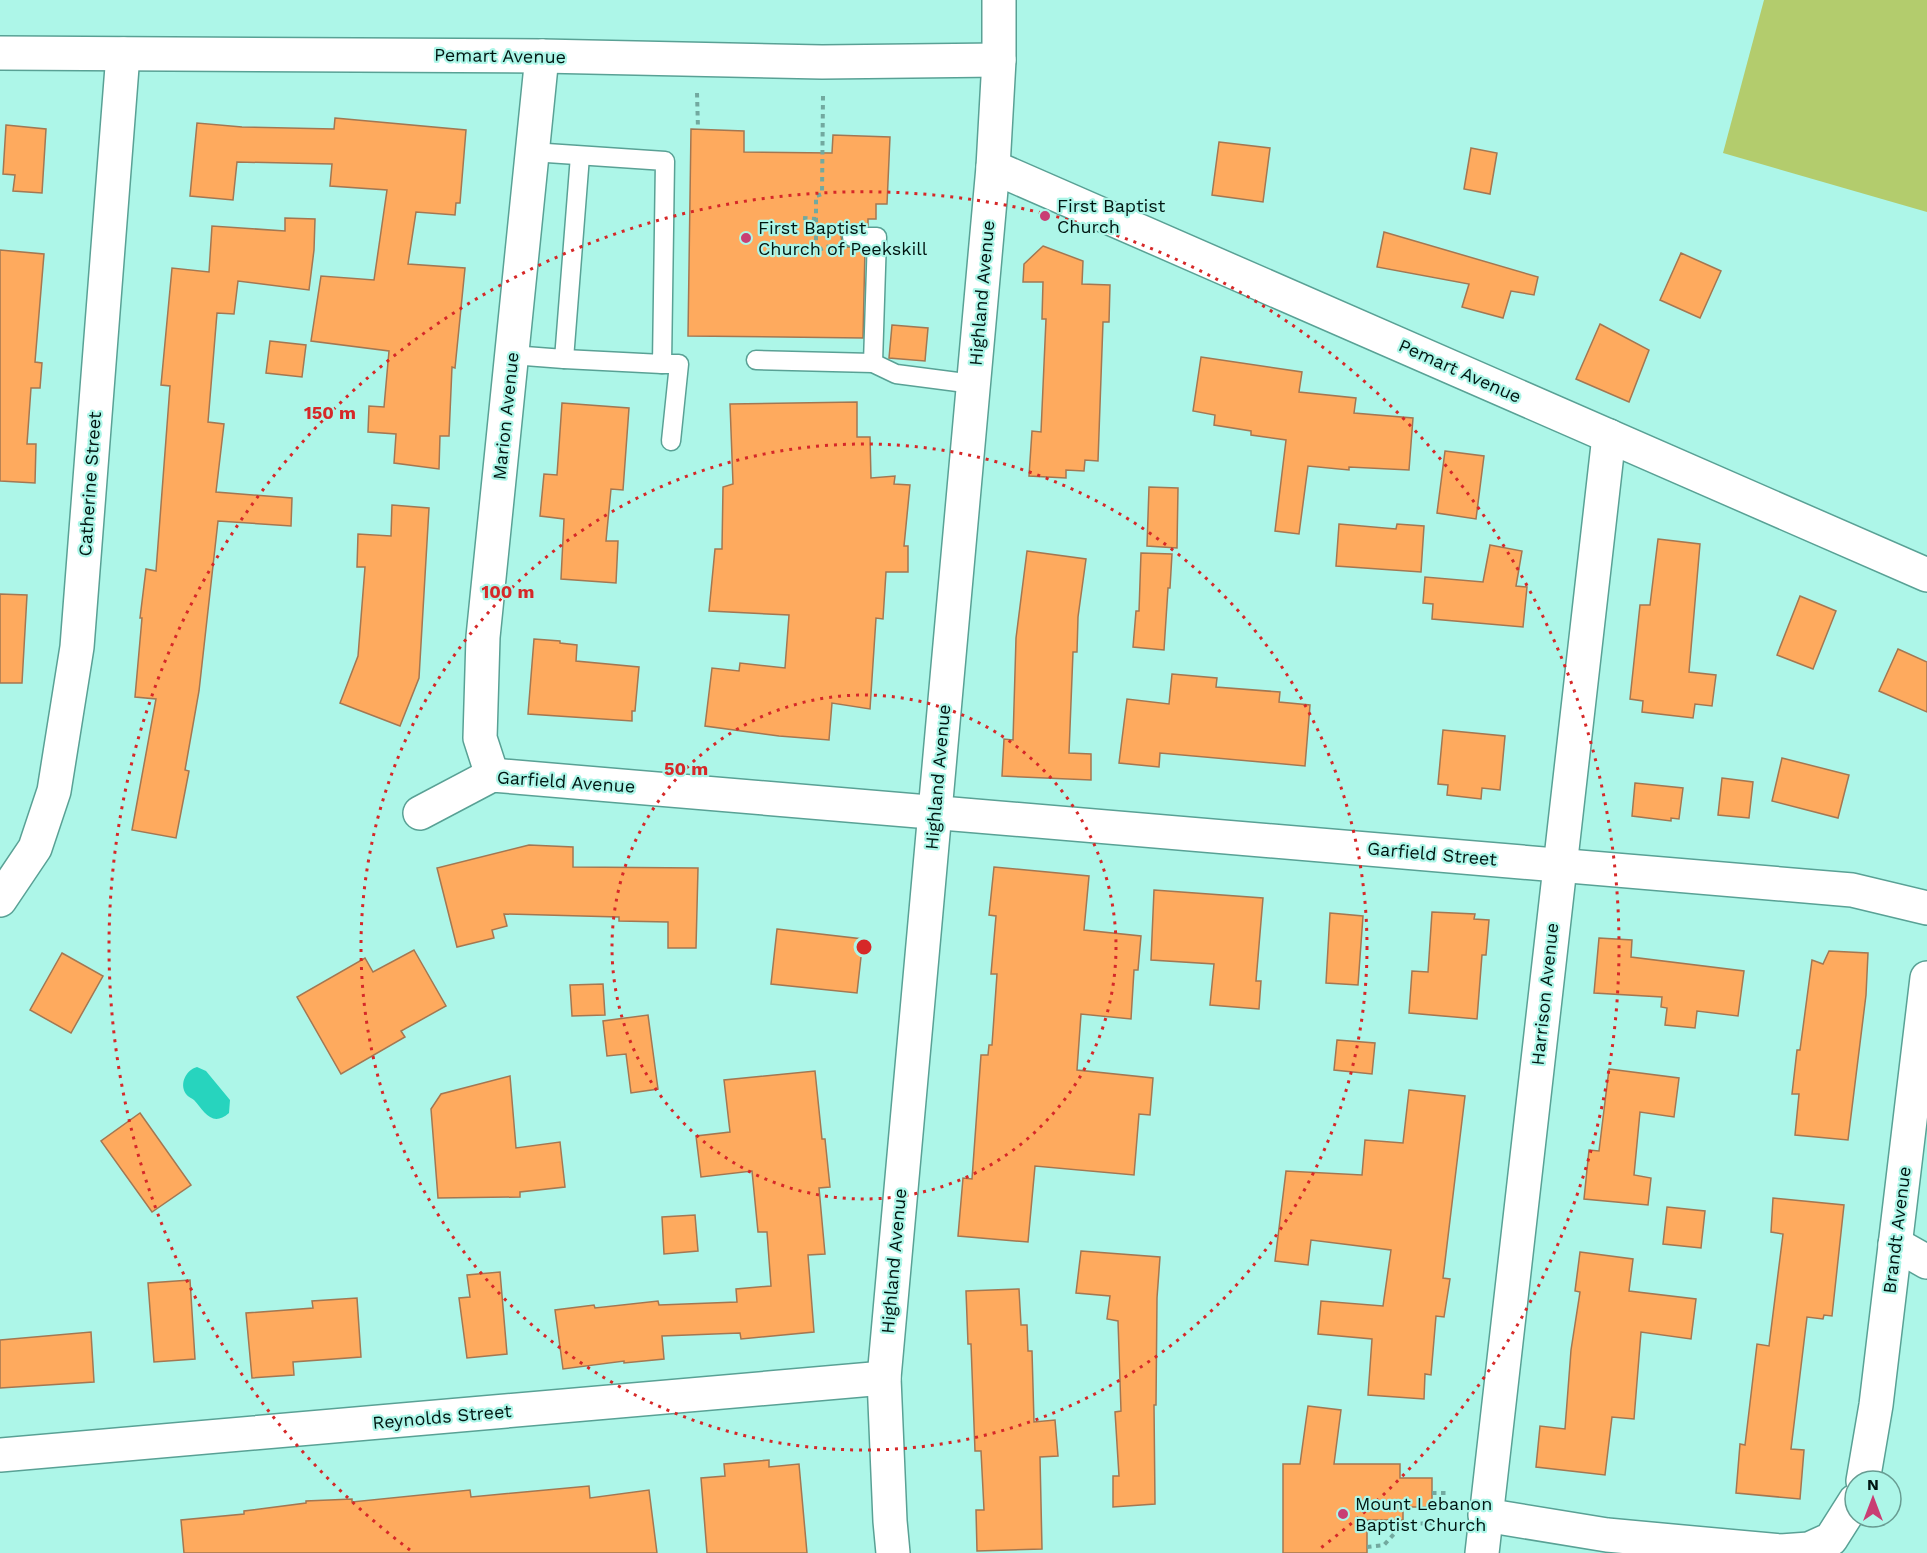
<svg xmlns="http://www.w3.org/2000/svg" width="1927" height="1553" font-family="'Work Sans',sans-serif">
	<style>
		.green { fill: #b3cc6d }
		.water { fill: #27d4be }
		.building { fill: #feaa5e; stroke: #a37752; stroke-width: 1.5 }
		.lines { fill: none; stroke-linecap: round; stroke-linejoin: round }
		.service-casing { stroke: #59a195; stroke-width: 21 }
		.minor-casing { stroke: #59a195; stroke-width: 36 }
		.tertiary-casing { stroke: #59a195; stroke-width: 36 }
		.path { stroke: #72a99f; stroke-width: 4; stroke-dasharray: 4.5 4.5; stroke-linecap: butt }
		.service { stroke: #fff; stroke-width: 18 }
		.minor { stroke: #fff; stroke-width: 33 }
		.tertiary { stroke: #fff; stroke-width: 33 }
		.ring { fill: none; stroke: #d62828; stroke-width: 3; stroke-dasharray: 3 6 }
		.poi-dot { fill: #c93e73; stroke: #adf6e8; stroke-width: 2 }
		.labels { text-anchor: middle; stroke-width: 4.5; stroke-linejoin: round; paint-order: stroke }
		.street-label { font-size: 18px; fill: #001612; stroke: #adf6e8 }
		.poi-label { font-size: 18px; fill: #001612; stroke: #adf6e8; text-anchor: start }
		.centre { fill: #d62828; stroke: #adf6e8; stroke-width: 3 }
		.ring-label { font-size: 18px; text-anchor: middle; font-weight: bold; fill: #d62828; stroke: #adf6e8; stroke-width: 4.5; stroke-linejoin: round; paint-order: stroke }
	</style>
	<rect width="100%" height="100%" fill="#adf6e8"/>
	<!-- green -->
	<path class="green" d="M1764 0H1927V212L1723 153Z"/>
	<!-- water -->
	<path class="water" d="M197 1067 206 1071 230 1100 229 1113C212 1128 204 1111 194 1100 192 1098 188 1097 186 1094 179 1084 186 1070 197 1067Z"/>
	<!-- building -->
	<g class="building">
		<path d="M335 118 466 130 460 203H456L455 215 416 212 408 264 465 268 455 368 452 367 449 436H440L439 469 394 463 396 434 368 432 369 406 384 407 389 351 311 341 321 276 374 280 387 190 330 186 332 164 237 162 233 200 190 196 197 123 242 127 334 129Z"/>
		<path d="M6 125 46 129 42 193 13 191 15 175 3 174Z"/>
		<path d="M691 129 744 131V152L832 153 833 135 890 137 887 204H876V219H868V226L847 227 841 236 842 242 847 247 865 248 863 338 688 336Z"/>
		<path d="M1219 142 1270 148 1263 202 1212 195Z"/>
		<path d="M1471 148 1497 153 1490 194 1464 189Z"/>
		<path d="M285 218 315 219 314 250 309 290 238 281 234 314 217 313 208 422 224 424 216 492 292 498 291 526 218 521 199 691 185 770 189 771 176 838 132 830 156 699 135 697 142 618H140L146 569 156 571 170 386 161 385 172 268 209 272 212 226 285 231Z"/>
		<path d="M1384 232 1538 277 1534 295 1511 291 1503 318 1462 307 1469 284 1377 267Z"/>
		<path d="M1043 246 1083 261 1082 284 1110 285 1109 322H1103L1098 461 1085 460 1084 471 1066 470V478L1029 476 1032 431 1041 432 1046 319H1042L1043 282H1023L1024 264Z"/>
		<path d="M0 250 44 254 35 362 42 363 40 388H31L27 444H36L35 483 0 481Z"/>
		<path d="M1681 253 1721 271 1700 318 1660 300Z"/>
		<path d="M1600 324 1649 350 1629 402 1576 379Z"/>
		<path d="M892 325 928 328 925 361 889 358Z"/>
		<path d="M270 341 306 345 302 377 266 373Z"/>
		<path d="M1201 357 1302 372 1299 392 1356 398 1354 413 1413 418 1409 470 1349 467V470L1308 466 1299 534 1275 531 1286 440 1251 435V431L1214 425 1215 415 1193 411Z"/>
		<path d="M857 402V437H870L871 478 895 476 894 484 910 485 904 546H908V572H886L883 619 876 618 870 709 832 703 829 740 779 736 705 726 712 668 739 671 740 663 785 668 789 615 709 611 715 549H722L723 487 733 484 730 404Z"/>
		<path d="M562 403 629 408 623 490 611 489 606 541H618L616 583 561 579 564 519 540 516 544 474 557 475Z"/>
		<path d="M1445 451 1484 456 1476 519 1437 513Z"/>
		<path d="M1149 487 1178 488 1177 548 1147 546Z"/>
		<path d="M392 505 429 508 419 678 400 726 340 703 358 656 365 567H357L358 534 391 536Z"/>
		<path d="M1339 524 1396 529 1397 524 1424 526 1421 572 1336 566Z"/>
		<path d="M1658 539 1700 544 1689 672 1716 675 1712 706 1695 704 1693 718 1642 712 1643 701 1630 699 1640 605H1650Z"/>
		<path d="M1490 545 1522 551 1516 586 1527 587 1523 627 1432 619 1433 604 1423 603 1425 577 1483 582Z"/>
		<path d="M1027 551 1086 559 1078 617 1077 652H1073L1069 753 1091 754V780L1002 776 1004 739 1013 740 1016 638Z"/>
		<path d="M1141 553 1172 554 1170 588H1168L1164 650 1133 647 1136 611H1139Z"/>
		<path d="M0 594 27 595 22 683H0Z"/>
		<path d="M1800 596 1836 611 1813 669 1777 655Z"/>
		<path d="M534 639 560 641V643L577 645 576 661 639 667 635 711H632V721L528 714Z"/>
		<path d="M1898 649 1927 662V712L1879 691Z"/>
		<path d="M1172 674 1217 678 1216 687 1280 692 1279 702 1310 705 1305 766 1160 753 1159 767 1119 763 1127 699 1169 704Z"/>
		<path d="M1443 730 1505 736 1500 790 1482 788 1481 799 1447 795 1448 785 1438 784Z"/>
		<path d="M1782 758 1849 775 1838 818 1772 801Z"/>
		<path d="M1722 778 1753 782 1749 818 1718 815Z"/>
		<path d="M1635 783 1683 788 1679 819 1671 818V821L1632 816Z"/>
		<path d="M529 845 573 847V867L698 868 696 948H668V922L619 921V917L504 914 507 926 492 930 494 938 457 947 437 868Z"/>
		<path d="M994 867 1089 876 1084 930 1141 936 1138 970H1134L1131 1019 1081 1014 1077 1070 1153 1078 1150 1115 1139 1114 1134 1175 1035 1166 1028 1242 958 1236 963 1178 972 1179 981 1055H988L989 1045H992L997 974H991L996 916 989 915Z"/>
		<path d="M1154 890 1263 898 1256 981H1261L1259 1009 1210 1005 1214 964 1151 960Z"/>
		<path d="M1432 912 1475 914 1474 919 1489 920 1486 955H1482L1477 1019 1409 1013 1412 971 1428 972Z"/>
		<path d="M1330 913 1363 916 1358 985 1326 983Z"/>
		<path d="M777 929 863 939 857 993 771 984Z"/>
		<path d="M1599 938 1632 940 1631 957 1744 971 1738 1016 1697 1011 1695 1028 1665 1025 1667 1008 1661 1007 1662 997 1594 993Z"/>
		<path d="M414 950 446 1006 401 1031 405 1037 341 1074 297 997 365 958 373 972Z"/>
		<path d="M1829 951 1868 953 1866 995 1848 1140 1795 1135 1799 1094H1792L1797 1050H1800L1812 960 1823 964Z"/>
		<path d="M62 953 103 976 71 1033 30 1010Z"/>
		<path d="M603 984 605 1015 572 1016 570 985Z"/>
		<path d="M648 1015 658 1089 631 1093 626 1054 607 1056 603 1021Z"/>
		<path d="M1337 1040 1375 1043 1372 1074 1334 1070Z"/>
		<path d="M1609 1069 1679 1078 1674 1117 1640 1112 1634 1175 1651 1178 1648 1205 1584 1199 1589 1150 1599 1151Z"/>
		<path d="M815 1071 822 1139H825L830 1187 819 1188 825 1254 808 1255 814 1332 741 1339 740 1333 662 1336 664 1359 624 1363V1361L563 1369 555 1310 594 1305 595 1308 658 1301 659 1305 737 1302 736 1289 771 1286 767 1232H758L752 1171 701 1177 696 1136 730 1132 724 1080Z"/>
		<path d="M510 1076 516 1148 560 1142 565 1187 520 1192V1197L438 1198 431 1109 441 1094Z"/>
		<path d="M1409 1090 1465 1096 1443 1278 1450 1279 1444 1317 1436 1316 1431 1375 1425 1374 1424 1399 1368 1395 1372 1339 1318 1334 1321 1301 1383 1306 1391 1250 1311 1240 1308 1265 1275 1261 1286 1171 1362 1175 1365 1140 1403 1143Z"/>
		<path d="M140 1113 191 1185 152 1212 101 1141Z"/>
		<path d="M1773 1198 1844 1205 1832 1316 1824 1315 1823 1319 1807 1317 1791 1449 1804 1450 1800 1499 1736 1493 1740 1444 1745 1445 1757 1344 1769 1346 1783 1234 1771 1232Z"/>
		<path d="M1667 1207 1705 1211 1701 1248 1663 1244Z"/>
		<path d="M695 1215 698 1251 664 1254 662 1217Z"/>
		<path d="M1081 1251 1160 1257 1157 1298 1156 1405H1154L1155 1504 1113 1507V1476H1119L1115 1412 1121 1411 1118 1321 1107 1319 1110 1296 1076 1293Z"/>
		<path d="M1580 1252 1633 1259 1629 1291 1696 1299 1691 1339 1641 1332 1634 1419 1612 1417 1605 1475 1536 1467 1540 1426 1565 1429 1571 1350 1580 1292 1575 1291Z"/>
		<path d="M500 1272 507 1354 467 1358 459 1298 470 1297 467 1275Z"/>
		<path d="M190 1280 195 1359 154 1362 148 1283Z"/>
		<path d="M1019 1289 1021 1325H1027L1028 1351H1032L1034 1422 1055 1420 1058 1456 1040 1457 1042 1549 977 1551 976 1510H984L981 1451H975L971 1344H968L966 1291Z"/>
		<path d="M357 1298 361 1357 293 1362 294 1375 252 1378 246 1313 313 1308 312 1301Z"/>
		<path d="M91 1332 94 1382 0 1388V1340Z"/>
		<path d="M1308 1406 1341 1410 1334 1464H1400V1478H1432V1507H1403V1520H1367V1553H1283V1464H1300Z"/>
		<path d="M769 1460V1467L799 1464 807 1553H707L701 1478 725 1476 724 1464Z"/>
		<path d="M589 1486 590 1498 649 1490 657 1553H184L181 1520 244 1514V1511L306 1503V1501L352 1499V1502L470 1490 471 1497Z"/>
	</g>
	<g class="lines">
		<defs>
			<g id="service">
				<path d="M532 152 665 161 662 364 564 359"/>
				<path d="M852 237H877L873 363"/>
				<path d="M512 355 564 359 580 156"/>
				<path d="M756 360 873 363 896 374 973 384"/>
				<path d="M662 364H679L671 441"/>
			</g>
			<g id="minor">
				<path d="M0 53 542 56 822 62 999 60"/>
				<path d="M993 167 1927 575"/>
				<path d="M492 775 480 738 483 637 542 56"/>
				<path d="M420 813 492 775 1852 890 1927 908"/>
				<path d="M0 900 35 848 54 791 77 647 123 54"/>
				<path d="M1895 1244 1927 1262"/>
				<path d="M0 1455 884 1378"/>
				<path d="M1863 1481 1876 1405 1927 978"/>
				<path d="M1485 1515 1607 1535 1781 1551 1809 1549 1831 1539 1855 1501"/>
				<path d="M1482 1553 1609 436"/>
			</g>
			<path id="tertiary" d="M893 1553 890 1521 884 1378 993 167 999 60V0"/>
		</defs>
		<!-- service casing -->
		<use href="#service" class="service-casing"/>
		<!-- minor casing -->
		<use href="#minor" class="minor-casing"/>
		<!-- tertiary casing -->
		<use href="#tertiary" class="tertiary-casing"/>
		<!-- path -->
		<g class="path">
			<path d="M697 93 698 129"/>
			<path d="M823 96 822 194 816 196V251L829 246"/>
			<path d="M803 218 816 219"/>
			<path d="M1432 1493H1449"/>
			<path d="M1367 1547 1384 1545 1403 1524 1445 1523"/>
		</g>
		<!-- service -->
		<use href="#service" class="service"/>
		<!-- minor -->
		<use href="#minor" class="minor"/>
		<!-- tertiary -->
		<use href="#tertiary" class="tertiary"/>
	</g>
	<!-- distance rings -->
	<g class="ring">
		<circle cx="864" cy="947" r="252"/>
		<circle cx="864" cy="947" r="503"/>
		<path d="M410 1550A755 755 0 1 1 1318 1550"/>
	</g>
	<!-- markers -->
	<g class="poi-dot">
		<circle cx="1045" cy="216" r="6"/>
		<circle cx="746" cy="238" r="6"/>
		<circle cx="1343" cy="1514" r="6"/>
	</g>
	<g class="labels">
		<!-- street labels -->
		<g class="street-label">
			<text transform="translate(500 56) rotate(1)" y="6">Pemart Avenue</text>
			<text transform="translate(982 293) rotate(-85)" y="6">Highland Avenue</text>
			<text transform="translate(1460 371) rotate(24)" y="6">Pemart Avenue</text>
			<text transform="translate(506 416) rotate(-84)" y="6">Marion Avenue</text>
			<text transform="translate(90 484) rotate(-86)" y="6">Catherine Street</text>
			<text transform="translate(938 777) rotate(-85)" y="6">Highland Avenue</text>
			<text transform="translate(566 782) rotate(4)" y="6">Garfield Avenue</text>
			<text transform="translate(1432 854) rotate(5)" y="6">Garfield Street</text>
			<text transform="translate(1545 994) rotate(-84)" y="6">Harrison Avenue</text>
			<text transform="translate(1897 1230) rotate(-83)" y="6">Brandt Avenue</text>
			<text transform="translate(894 1261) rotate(-85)" y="6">Highland Avenue</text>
			<text transform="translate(442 1417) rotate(-5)" y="6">Reynolds Street</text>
		</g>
		<!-- poi labels -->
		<g class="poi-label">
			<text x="1057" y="212">First Baptist<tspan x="1057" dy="21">Church</tspan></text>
			<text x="758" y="234">First Baptist<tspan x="758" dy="21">Church of Peekskill</tspan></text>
			<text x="1355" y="1510">Mount Lebanon<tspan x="1355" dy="21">Baptist Church</tspan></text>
		</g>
	</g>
	<circle cx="864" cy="947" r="9" class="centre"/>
	<g class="ring-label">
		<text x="330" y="419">150 m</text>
		<text x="508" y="598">100 m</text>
		<text x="686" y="775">50 m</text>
	</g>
	<!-- north arrow -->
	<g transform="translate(1873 1499)"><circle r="28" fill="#adf6e8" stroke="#689c92" stroke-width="1.5"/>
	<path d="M0-4.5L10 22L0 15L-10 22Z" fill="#c93e73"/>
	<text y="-9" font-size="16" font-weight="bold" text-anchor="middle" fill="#001612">N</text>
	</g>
</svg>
